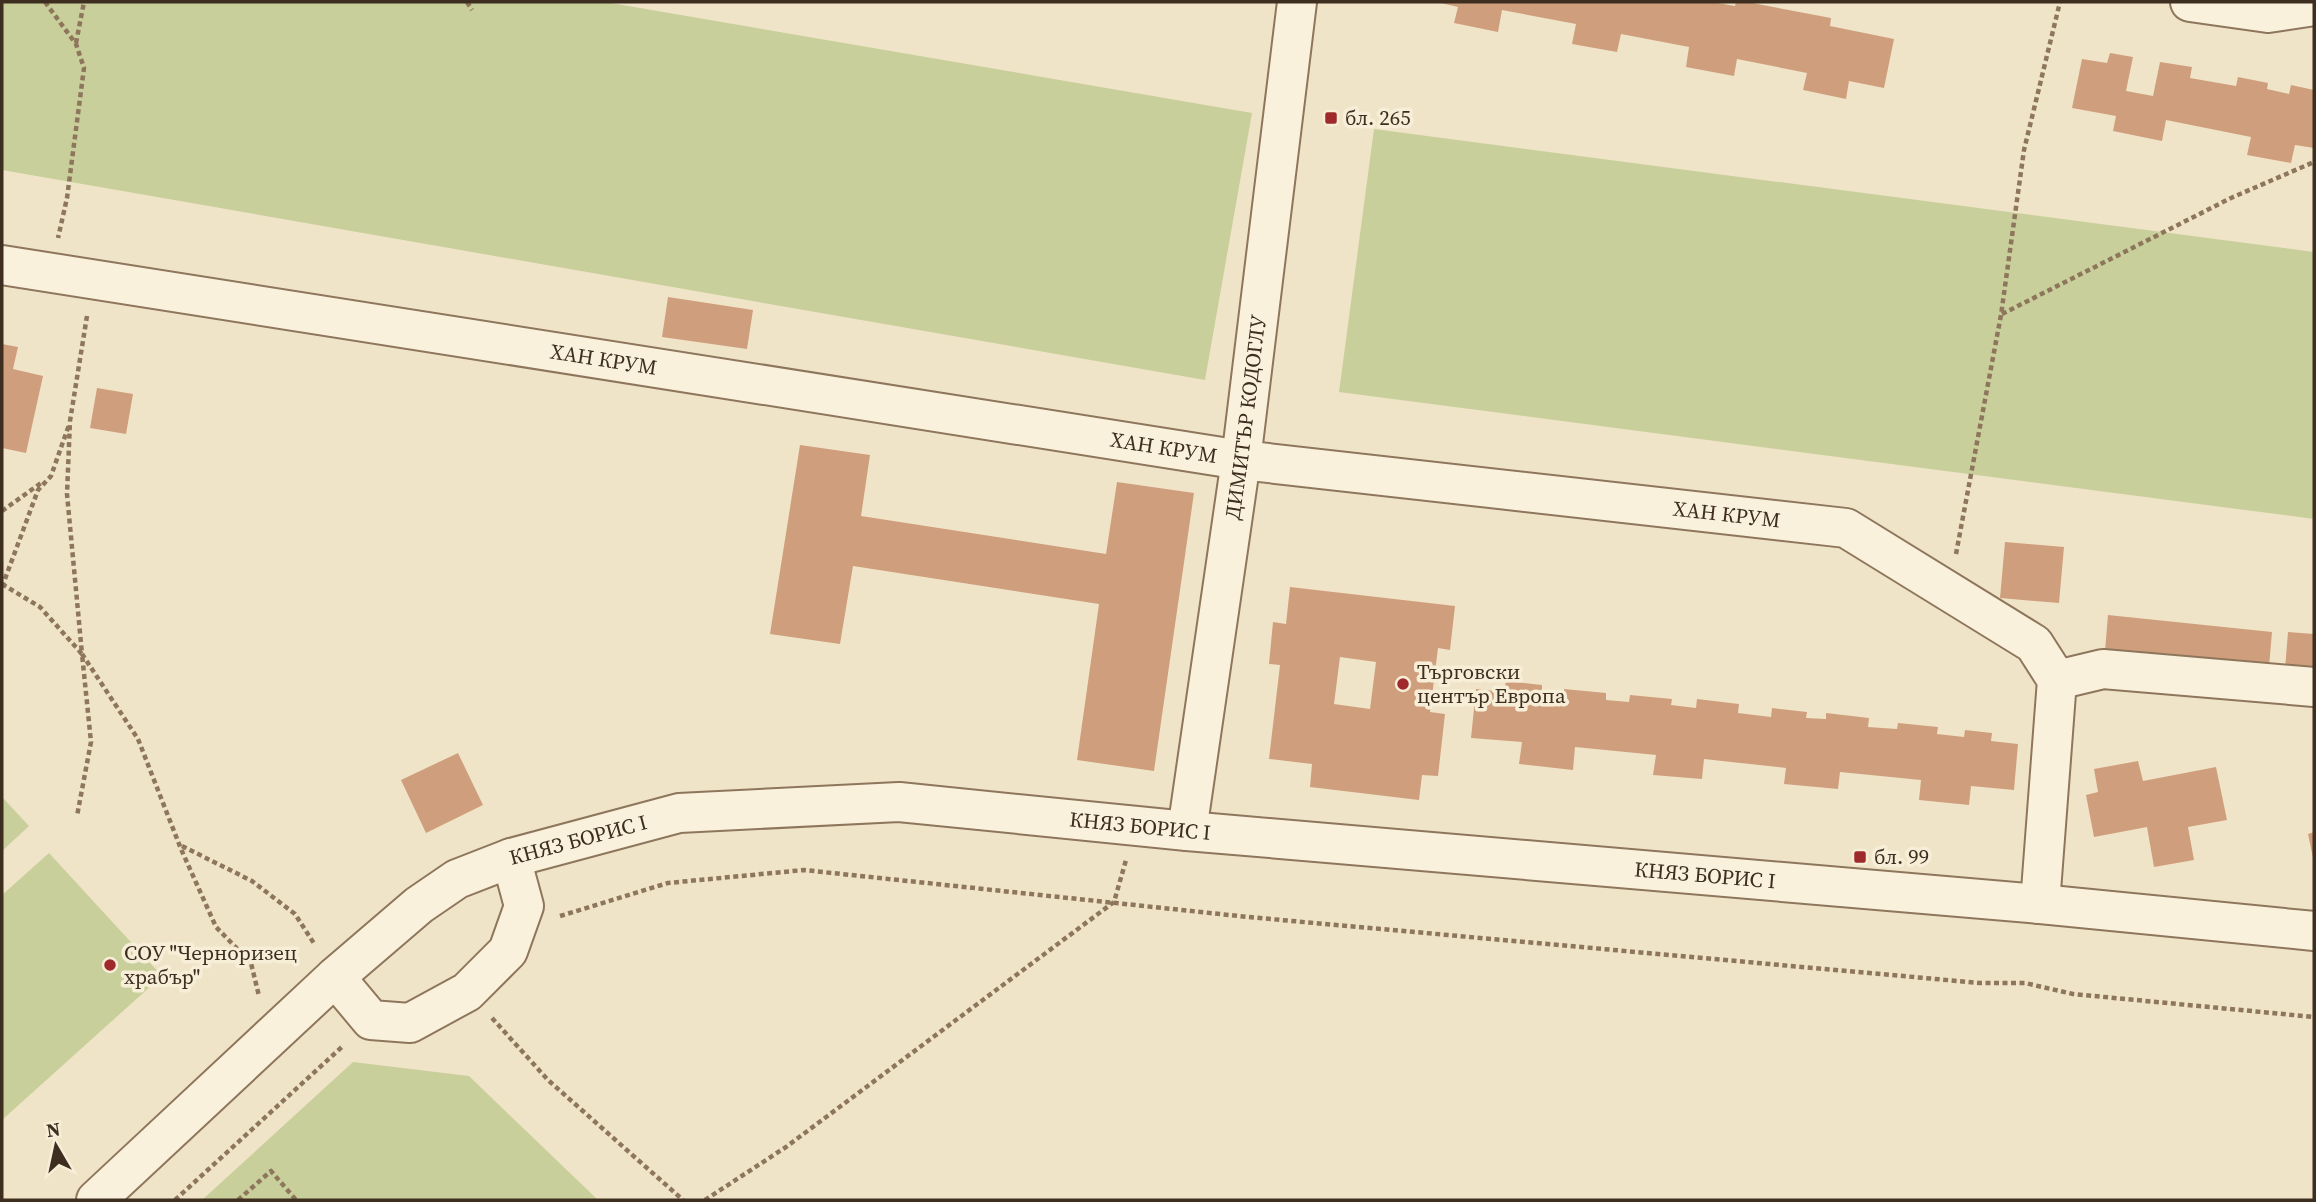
<svg xmlns="http://www.w3.org/2000/svg" width="2316" height="1202" font-family="'Source Serif 4',serif">
	<style>
		.green { fill: #c9cf9b }
		.building { fill: #cf9f7d; fill-rule: evenodd }
		.lines { fill: none; stroke-linecap: round; stroke-linejoin: round }
		.minor-casing { stroke: #8d765c; stroke-width: 42 }
		.path { stroke: #8d765c; stroke-width: 4.5; stroke-dasharray: 5 3.5; stroke-linecap: butt }
		.minor { stroke: #faf1dc; stroke-width: 38 }
		.poi-dot { fill: #9e2a2b; stroke: #f7eed8; stroke-width: 2.5 }
		.labels { text-anchor: middle; stroke-width: 7; stroke-linejoin: round; paint-order: stroke }
		.poi-label { font-size: 21px; fill: #3d2e20; stroke: #f7eed8; text-anchor: start }
		.street-label { font-size: 21px; fill: #3d2e20; stroke: #f7eed8 }
	</style>
	<rect width="100%" height="100%" fill="#f0e4c8"/>
	<!-- green -->
	<g class="green">
		<path d="M2 2H605L1252 113 1205 380 2 170Z"/>
		<path d="M1374 129 2314 252V519L1339 392Z"/>
		<path d="M2 797 29 826 2 851Z"/>
		<path d="M49 853 162 976 2 1120V895Z"/>
		<path d="M353 1062 469 1076 598 1200H202Z"/>
	</g>
	<!-- building -->
	<g class="building">
		<path d="M1437 2H1712L1735 6 1736 2H1747L1831 18 1830 26 1894 39 1884 88 1849 81 1846 99 1803 90 1807 73 1737 59 1734 76 1686 67 1689 47 1621 34 1617 52 1572 44 1576 24 1502 10 1498 32 1454 23 1458 7Z"/>
		<path d="M2110 53 2133 57 2126 91 2153 96 2160 62 2192 67 2190 78 2236 86 2238 77 2268 83 2267 89 2289 94 2291 85 2314 90V148L2295 145 2291 163 2247 155 2251 137 2166 120 2162 141 2113 131 2116 116 2072 108 2082 59 2107 63Z"/>
		<path d="M668 297 753 310 747 349 662 337Z"/>
		<path d="M2 344 18 347 13 369 43 376 26 453 2 448Z"/>
		<path d="M97 388 133 394 126 434 90 428Z"/>
		<path d="M800 445 870 455 861 516 1106 554 1117 482 1194 493 1154 771 1077 760 1099 604 853 566 840 644 770 634Z"/>
		<path d="M2005 542 2064 547 2059 603 2000 598Z"/>
		<path d="M1290 587 1455 606 1450 650 1438 648 1430 712 1445 714 1438 776 1422 775 1419 800 1310 787 1312 764 1269 759 1280 665 1269 664 1273 622 1286 624ZM1340 657 1376 662 1370 709 1334 704Z"/>
		<path d="M2108 615 2272 632 2269 667 2105 651Z"/>
		<path d="M2288 632 2314 634V671L2285 669Z"/>
		<path d="M1506 681 1542 685V692L1564 694V689L1606 693V700L1629 702 1630 695 1672 699 1671 705 1696 708 1697 699 1739 704 1738 713 1771 717 1772 708 1807 712 1806 718 1826 719V713L1869 718 1868 727 1897 729 1898 723 1938 727 1937 734 1964 737 1965 730 1992 733 1991 741 2018 744 2014 790 1971 786 1969 805 1919 800 1921 780 1840 772 1838 789 1784 784 1786 768 1704 759 1702 779 1653 775 1656 755 1575 747 1573 770 1519 764 1522 742 1471 738 1476 689 1504 692Z"/>
		<path d="M458 753 483 805 426 833 401 780Z"/>
		<path d="M2138 761 2143 781 2216 767 2227 820 2188 827 2194 860 2154 867 2147 827 2094 837 2086 795 2098 792 2094 769Z"/>
		<path d="M2314 832V858H2313L2308 834Z"/>
	</g>
	<g class="lines">
		<defs>
			<g id="minor">
				<path d="M2190 2 2268 13 2314 6"/>
				<path id="s1" d="M2 265 1241 460 1846 528 2034 644 2057 680 2040 904"/>
				<path d="M2057 680 2103 669 2314 687"/>
				<path id="s2" d="M1187 831 1241 460 1297 2"/>
				<path d="M335 977 371 1020 410 1023 467 992 508 951 524 906 511 858"/>
				<path id="s3" d="M96 1200 335 977 419 905 457 879 511 858 679 813 899 802 1187 831 2040 904 2314 931"/>
			</g>
		</defs>
		<!-- minor casing -->
		<use href="#minor" class="minor-casing"/>
		<!-- path -->
		<g class="path">
			<path d="M45 2 76 44 84 68 67 198 58 238"/>
			<path d="M467 2 472 10"/>
			<path d="M76 43 84 2"/>
			<path d="M2002 314 2231 198 2314 162"/>
			<path d="M87 316 70 421 67 494 82 654 138 739 181 849 216 927 251 963 259 996"/>
			<path d="M2 511 41 483"/>
			<path d="M1956 554 2001 315 2024 150 2060 2"/>
			<path d="M2 584 40 607 82 654 91 742 77 816"/>
			<path d="M2 587 38 490 51 476 69 425"/>
			<path d="M182 846 252 881 295 914 315 945"/>
			<path d="M560 916 668 883 804 870 1248 917 1980 983H2025L2073 994 2314 1017"/>
			<path d="M492 1018 548 1080 683 1200"/>
			<path d="M175 1200 344 1045"/>
			<path d="M238 1200 271 1171 296 1200"/>
			<path d="M705 1200 786 1147 1114 902 1126 860"/>
		</g>
		<!-- minor -->
		<use href="#minor" class="minor"/>
	</g>
	<!-- markers -->
	<g class="poi-dot">
		<rect x="1324" y="111" width="14" height="14" rx="3.5"/>
		<circle cx="1403" cy="684" r="7"/>
		<rect x="1853" y="850" width="14" height="14" rx="3.5"/>
		<circle cx="110" cy="965" r="7"/>
	</g>
	<g class="labels">
		<!-- poi labels -->
		<g class="poi-label">
			<text x="1345" y="125">бл. 265</text>
			<text x="1417" y="679">Търговски<tspan x="1417" dy="24">център Европа</tspan></text>
			<text x="1874" y="864">бл. 99</text>
			<text x="124" y="960">СОУ "Черноризец<tspan x="124" dy="24">храбър"</tspan></text>
		</g>
		<!-- street labels -->
		<g class="street-label">
			<text dy="7" stroke="none"><textPath href="#s1" startOffset="609">ХАН КРУМ</textPath></text>
			<text dy="7" stroke="none"><textPath href="#s2" startOffset="418">ДИМИТЪР КОДОГЛУ</textPath></text>
			<text dy="7" stroke="none"><textPath href="#s1" startOffset="1176">ХАН КРУМ</textPath></text>
			<text dy="7" stroke="none"><textPath href="#s1" startOffset="1743">ХАН КРУМ</textPath></text>
			<text dy="7" stroke="none"><textPath href="#s3" startOffset="1178">КНЯЗ БОРИС I</textPath></text>
			<text dy="7" stroke="none"><textPath href="#s3" startOffset="611">КНЯЗ БОРИС I</textPath></text>
			<text dy="7" stroke="none"><textPath href="#s3" startOffset="1745">КНЯЗ БОРИС I</textPath></text>
		</g>
	</g>
	<!-- border -->
	<rect width="2316" height="1202" fill="none" stroke="#3d2e20" stroke-width="7"/>
	<!-- north arrow -->
	<g transform="translate(56 1146) rotate(351)" stroke="#f7eed8" stroke-width="5" paint-order="stroke">
	<path d="M0-5L12 26L0 18L-12 26Z" fill="#3d2e20"/>
	<text y="-10" font-size="19" font-weight="bold" text-anchor="middle" fill="#3d2e20">N</text>
	</g>
</svg>
